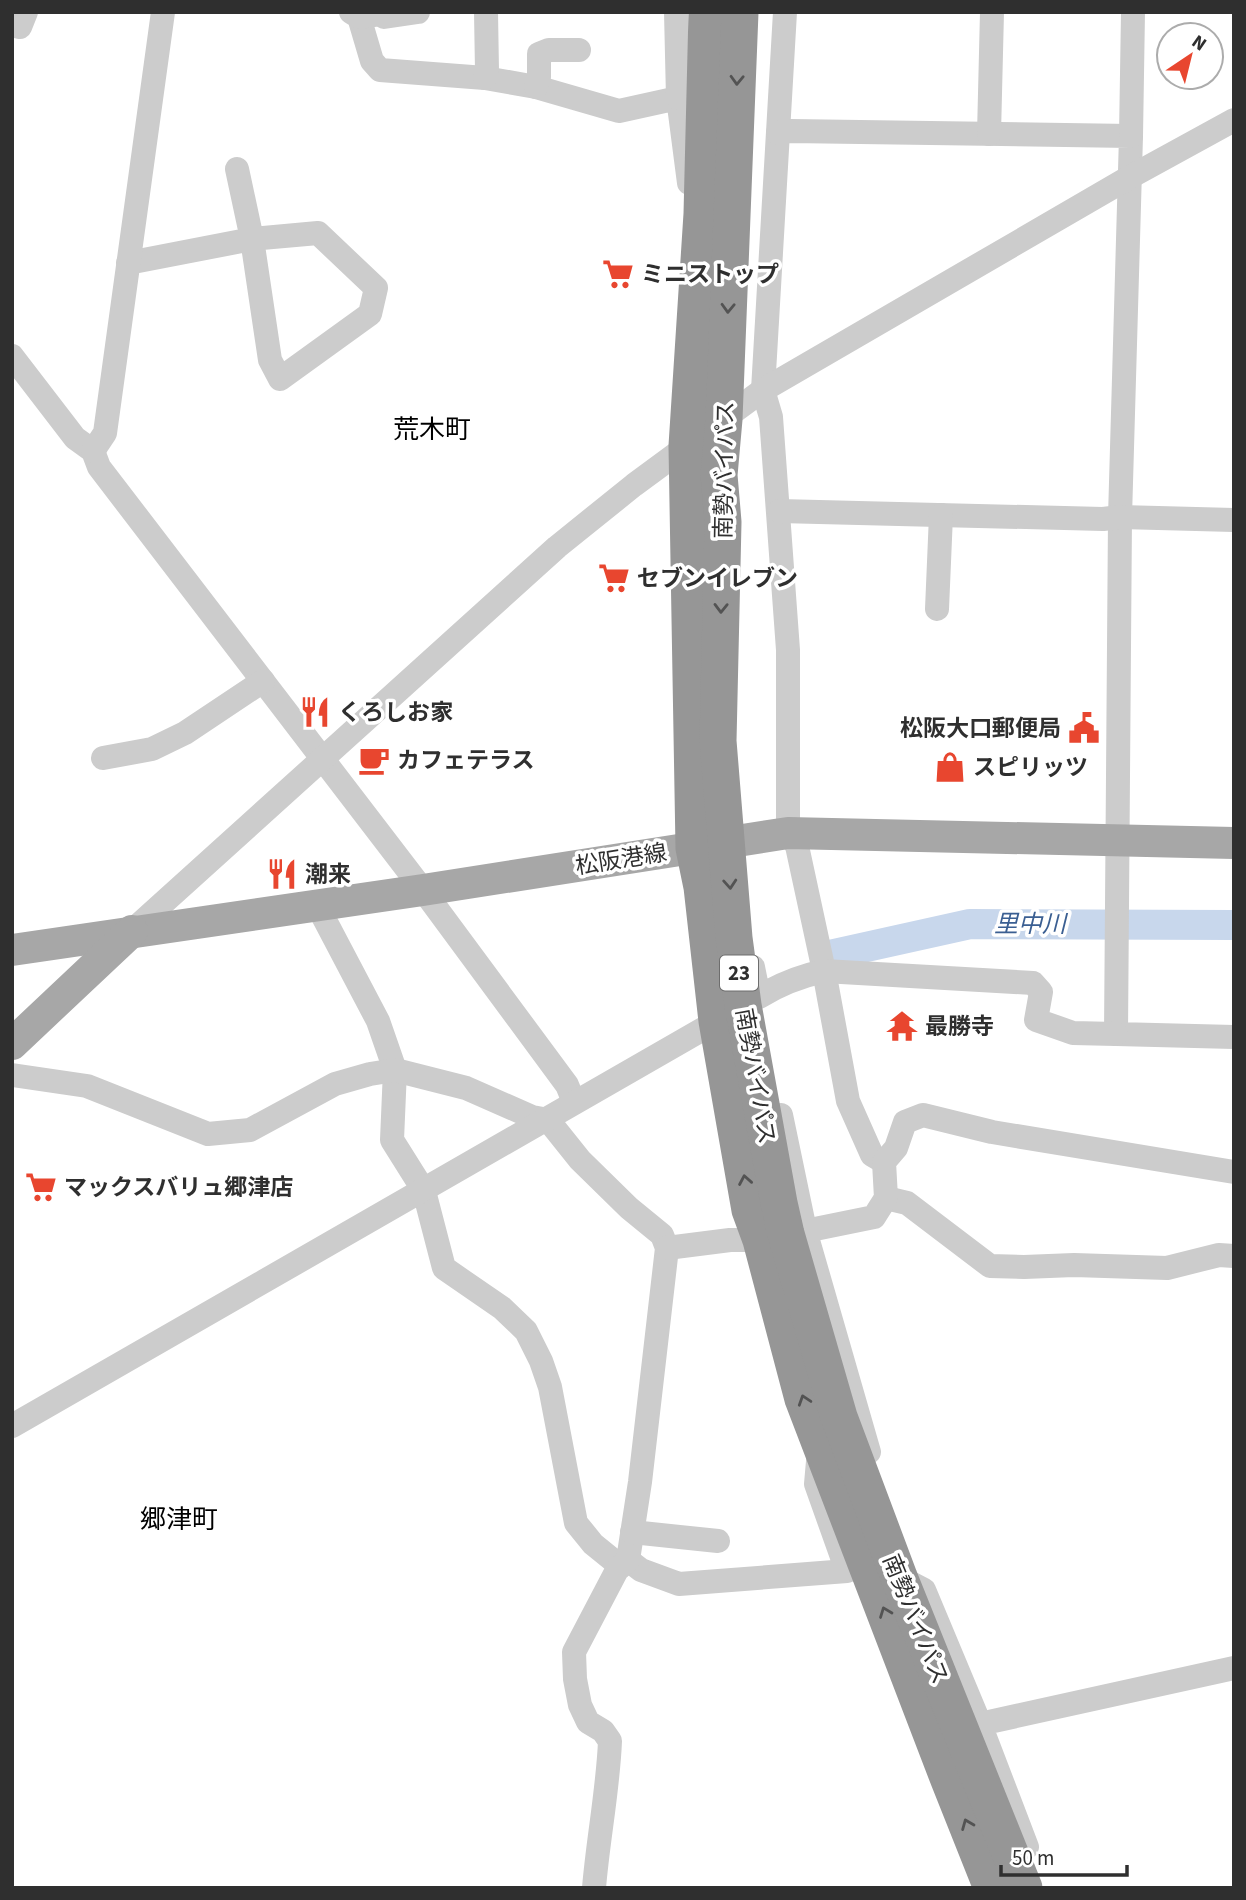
<svg xmlns="http://www.w3.org/2000/svg" width="1246" height="1900" font-family="'Source Sans 3','Noto Sans JP',sans-serif">
	<style>
		.lines { fill: none; stroke-linecap: round; stroke-linejoin: round }
		.river { stroke: #c8d7ec; stroke-width: 30 }
		.minor { stroke: #ccc; stroke-width: 24 }
		.major { stroke: #a7a7a7; stroke-width: 32 }
		.highway { stroke: #969696; stroke-width: 37 }
		.oneway { stroke: #535353 }
		.labels { text-anchor: middle; stroke-width: 7; stroke-linejoin: round; paint-order: stroke }
		.shield { fill: #fff; stroke: #6d6d6d; stroke-width: 2 }
		.shield-label { font-size: 21px; font-weight: bold; fill: #2f2f2f }
		.poi-label { font-size: 23px; font-weight: bold; fill: #2f2f2f; stroke: #fff; text-anchor: start }
		.street-label { font-size: 23px; fill: #2f2f2f; stroke: #fff }
		.water-label { font-size: 24px; font-style: italic; fill: #3b5f92; stroke: #fff }
		.quarter-label { font-size: 26px; fill: #000; stroke: #fff }
	</style>
	<rect width="100%" height="100%" fill="#fff"/>
	<g class="lines">
		<!-- river -->
		<path class="river" d="M830 955 970 924 1234 925"/>
		<!-- minor -->
		<g class="minor">
			<path d="M351 12 359 17 372 61 380 70 485 78 536 87 619 111 678 98 689 183"/>
			<path d="M676 12 678 98"/>
			<path d="M785 12 763 390 771 417 788 650V833L797 846 824 971 848 1101 872 1155 884 1162"/>
			<path d="M359 17 380 14 384 17 418 12"/>
			<path d="M12 25 20 27 26 12"/>
			<path d="M485 78 487 71 486 12"/>
			<path d="M536 87 539 77V54L549 50H579"/>
			<path d="M778 133 790 131 1131 136 1120 517 1116 1034 1234 1037"/>
			<path d="M989 134 992 12"/>
			<path d="M1131 136 1133 12"/>
			<path d="M128 263 252 239 318 233 376 288 370 314 280 379 270 360 252 239 237 169"/>
			<path d="M12 356 75 438 93 451 99 467 423 890 567 1085 574 1102"/>
			<path d="M93 451 105 433 163 12"/>
			<path d="M779 511 1103 519 1120 517 1234 520"/>
			<path d="M937 609 941 515"/>
			<path d="M103 758 152 749 185 733 263 681"/>
			<path d="M317 905 378 1021 395 1070 392 1140 424 1191 444 1268 502 1308 526 1331 541 1361 550 1387 576 1523 593 1544 614 1561 628 1560 641 1570 679 1584 847 1571 816 1484 819 1450"/>
			<path d="M132 931 557 547 634 485 763 390 1130 177 1234 120"/>
			<path d="M753 967 759 997C780 984 801 976 824 971L1033 983 1041 992 1036 1020 1073 1033 1116 1034"/>
			<path d="M12 1075 87 1086 208 1134 250 1130 335 1084 370 1074 395 1070 466 1088 532 1117 548 1120 580 1160 629 1208 662 1235 667 1248 640 1482 628 1560 617 1570 574 1652 575 1679 580 1705 588 1722 603 1731 610 1741C608 1790 598 1839 594 1888"/>
			<path d="M781 1115 805 1230 869 1452"/>
			<path d="M886 1198 907 1203 990 1266 1024 1267 1074 1265 1167 1268 1219 1255 1234 1256"/>
			<path d="M667 1248 730 1240H761L874 1217 886 1198 884 1162 896 1148 905 1122 923 1115 992 1132 1234 1172"/>
			<path d="M12 1426 717 1021"/>
			<path d="M632 1532 718 1541"/>
			<path d="M899 1577 924 1590 980 1724"/>
			<path d="M1027 1847 980 1724 1234 1668"/>
		</g>
		<!-- major -->
		<g class="major">
			<path d="M12 950 423 890 788 833 1234 843"/>
			<path d="M12 1044 132 931"/>
		</g>
		<!-- highway -->
		<g class="highway">
			<path d="M707 12 702 214 687 446 694 848 702 887 717 1021 750 1210 761 1240 803 1399 949 1780 992 1888"/>
			<path d="M740 12 724 419 719 475 723 522 718 741 734 938 743 1005 779 1203 786 1234 839 1417 899 1577 1024 1888"/>
		</g>
	</g>
	<!-- one-way arrows -->
	<defs><path id="oneway-chevron" d="M-2-3.5L2.5 0L-2 3.5" fill="none" stroke-width="1.6" stroke-linecap="round" stroke-linejoin="round" transform="scale(1.75)"/></defs>
	<g class="oneway">
		<use href="#oneway-chevron" transform="translate(737 80) rotate(92)"/>
		<use href="#oneway-chevron" transform="translate(728 308) rotate(92)"/>
		<use href="#oneway-chevron" transform="translate(721 608) rotate(91)"/>
		<use href="#oneway-chevron" transform="translate(730 884) rotate(86)"/>
		<use href="#oneway-chevron" transform="translate(745 1180) rotate(-100)"/>
		<use href="#oneway-chevron" transform="translate(804 1400) rotate(-108)"/>
		<use href="#oneway-chevron" transform="translate(885 1612) rotate(-111)"/>
		<use href="#oneway-chevron" transform="translate(967 1824) rotate(-112)"/>
	</g>
	<!-- icons -->
	<defs>
		<symbol id="supermarket-bare" viewBox="-9 -9 18 18"><path d="M-6-5.5h2.5l.6 2H6L4.5 2H-2.5L-4.4-4H-6ZM-1.5 3.2a1.3 1.3 0 1 0 .1 0ZM3 3.2a1.3 1.3 0 1 0 .1 0Z" fill="#e8462f" stroke="#fff" stroke-width="2.5" paint-order="stroke"/></symbol>
		<symbol id="restaurant-bare" viewBox="-9 -9 18 18"><path d="M-5-6h1v4h1v-4h1v4h1v-4h1v5L-1.5 .5V6h-2V.5L-5-1ZM5-6V6H3V1.5H1.5Q1.5-4 5-6Z" fill="#e8462f" stroke="#fff" stroke-width="2.5" paint-order="stroke"/></symbol>
		<symbol id="civic-bare" viewBox="-9 -9 18 18"><path d="M-.6-6.5H3V-4.5H.6V-3L4-1V1h2V6H-6V1h2V-1L-.6-3ZM-1.2 2.5V6h2.4V2.5Z" fill="#e8462f" stroke="#fff" stroke-width="2.5" paint-order="stroke"/></symbol>
		<symbol id="cafe-bare" viewBox="-9 -9 18 18"><path d="M-5.5-4.5H6V0H3Q3 3.5 0 3.5H-2.5Q-5.5 3.5-5.5 0ZM3-3.2v2h1.7v-2ZM-6 4.5H4V6H-6Z" fill="#e8462f" stroke="#fff" stroke-width="2.5" paint-order="stroke"/></symbol>
		<symbol id="shop-bare" viewBox="-9 -9 18 18"><path d="M-5-2.5h2.3a2.7 3.5 0 0 1 5.4 0H5L5.5 6h-11ZM-1.5-2.5h3a1.5 2.3 0 0 0-3 0Z" fill="#e8462f" stroke="#fff" stroke-width="2.5" paint-order="stroke"/></symbol>
		<symbol id="temple-bare" viewBox="-9 -9 18 18"><path d="M0-6L5-2H3V0L6.5 2.5H4V6H1.5V3h-3V6H-4V2.5H-6.5L-3 0V-2H-5Z" fill="#e8462f" stroke="#fff" stroke-width="2.5" paint-order="stroke"/></symbol>
	</defs>
	<g fill-rule="evenodd">
		<use href="#supermarket-bare" x="596" y="252" width="44" height="44"/>
		<use href="#supermarket-bare" x="592" y="556" width="44" height="44"/>
		<use href="#restaurant-bare" x="293" y="690" width="44" height="44"/>
		<use href="#civic-bare" x="1062" y="706" width="44" height="44"/>
		<use href="#cafe-bare" x="352" y="738" width="44" height="44"/>
		<use href="#shop-bare" x="928" y="745" width="44" height="44"/>
		<use href="#restaurant-bare" x="260" y="852" width="44" height="44"/>
		<use href="#temple-bare" x="880" y="1004" width="44" height="44"/>
		<use href="#supermarket-bare" x="19" y="1165" width="44" height="44"/>
	</g>
	<g class="labels">
		<!-- shield labels -->
		<rect class="shield" x="720" y="955.5" width="38" height="35" rx="5"/>
		<g class="shield-label">
			<text x="739" y="980">23</text>
		</g>
		<!-- poi labels -->
		<g class="poi-label">
			<text x="641" y="282">ミニストップ</text>
			<text x="637" y="586">セブンイレブン</text>
			<text x="338" y="720">くろしお家</text>
			<text x="1061" y="736" text-anchor="end">松阪大口郵便局</text>
			<text x="397" y="768">カフェテラス</text>
			<text x="973" y="775">スピリッツ</text>
			<text x="305" y="882">潮来</text>
			<text x="925" y="1034">最勝寺</text>
			<text x="64" y="1195">マックスバリュ郷津店</text>
		</g>
		<!-- street labels -->
		<g class="street-label">
			<text transform="translate(724 470) rotate(-89)" y="8">南勢バイパス</text>
			<text transform="translate(621 859) rotate(-9)" y="8">松阪港線</text>
			<text transform="translate(756 1076) rotate(80)" y="8">南勢バイパス</text>
			<text transform="translate(916 1619) rotate(68)" y="8">南勢バイパス</text>
		</g>
		<!-- water labels -->
		<g class="water-label">
			<text x="1030" y="932">里中川</text>
		</g>
		<!-- quarter labels -->
		<g class="quarter-label">
			<text x="432" y="438">荒木町</text>
			<text x="179" y="1528">郷津町</text>
		</g>
	</g>
	<!-- border -->
	<rect width="1246" height="1900" fill="none" stroke="#2f2f2f" stroke-width="28"/>
	<!-- north arrow -->
	<g transform="translate(1190 56) rotate(35)"><circle r="33" fill="#ffffff" stroke="#acacac" stroke-width="2"/>
	<path d="M0-5L12 26L0 18L-12 26Z" fill="#e8462f"/>
	<text y="-10" font-size="19" font-weight="bold" text-anchor="middle" fill="#2f2f2f">N</text>
	</g>
	<!-- scale -->
	<path d="M1001 1865v10h126v-10" fill="none" stroke="#2f2f2f" stroke-width="3.5"/>
	<text x="1012" y="1865" font-size="21" fill="#2f2f2f" stroke="#ffffff" stroke-width="5" paint-order="stroke">50 m</text>
</svg>
